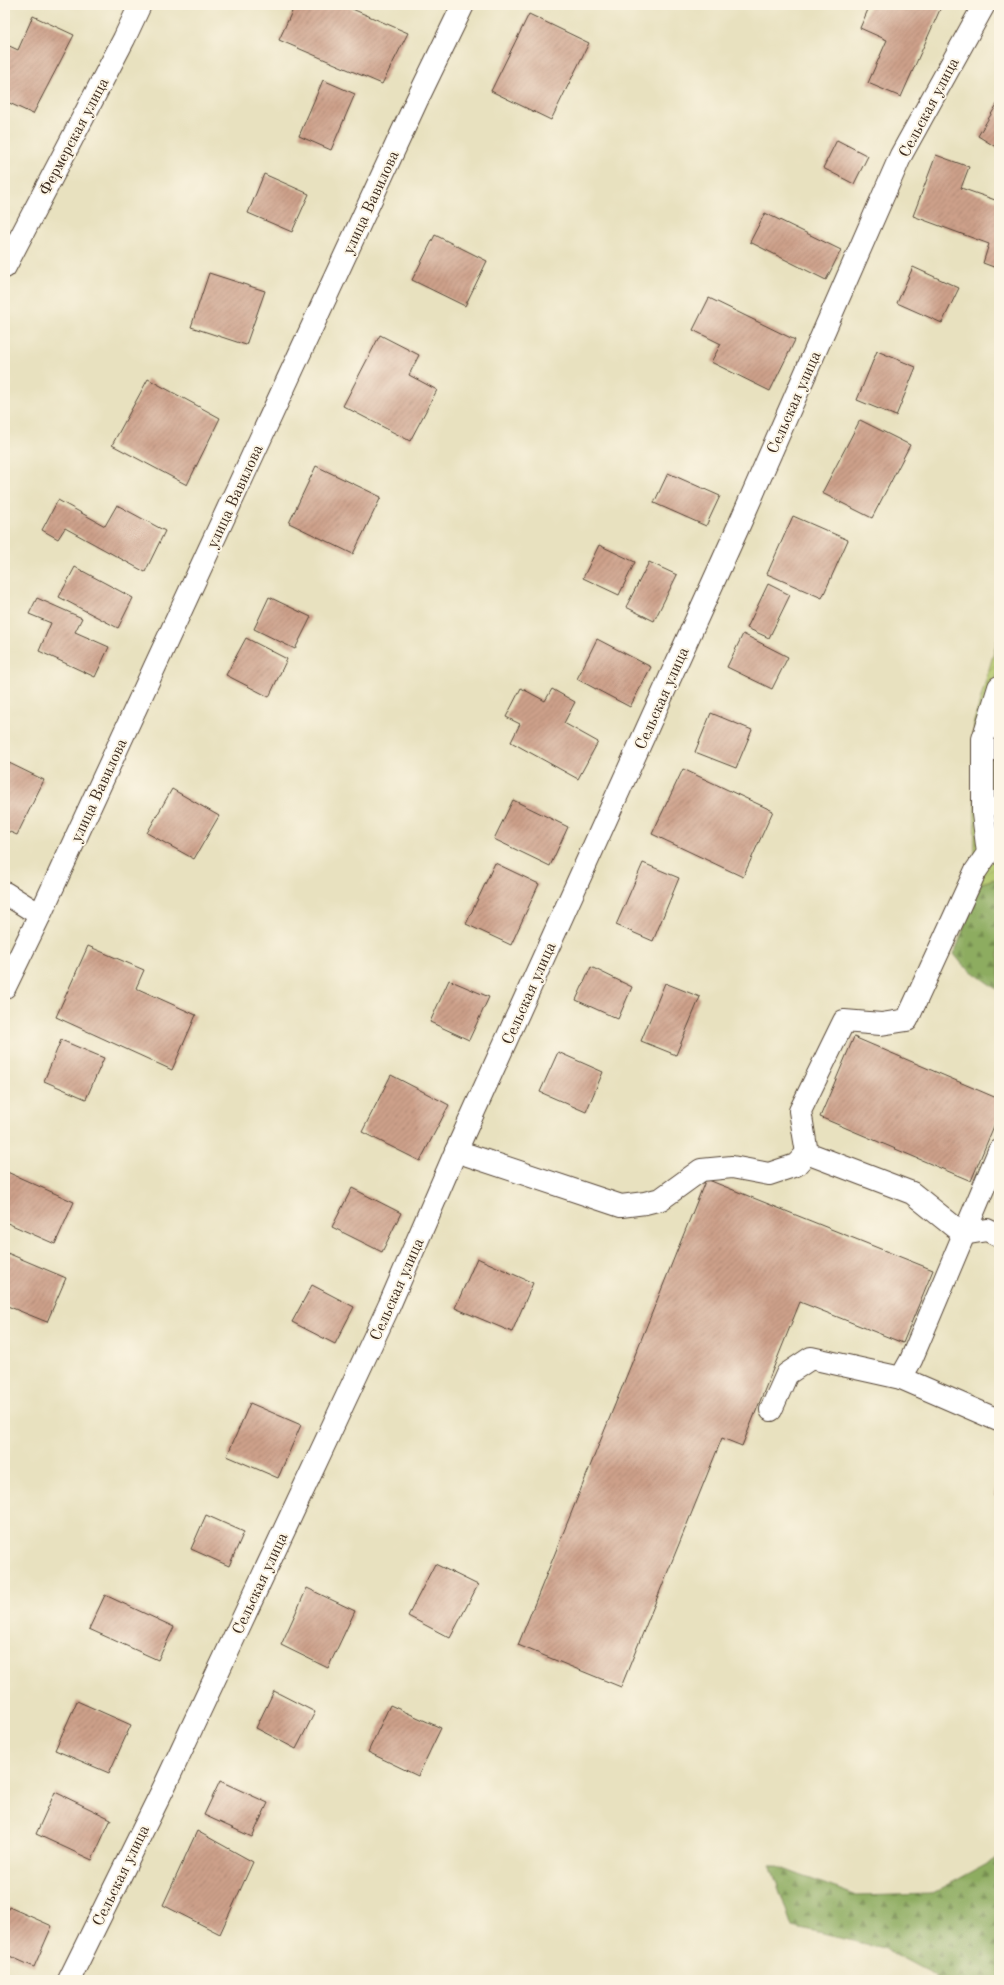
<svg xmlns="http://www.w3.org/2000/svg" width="1004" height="1985" font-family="'Old Standard TT',serif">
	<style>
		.forest { fill: url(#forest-firs); stroke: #646b3f }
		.garden { fill: url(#garden-furrows); stroke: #767945 }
		.building { fill: url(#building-hatch) }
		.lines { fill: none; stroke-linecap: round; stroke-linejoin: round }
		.minor-casing { stroke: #554536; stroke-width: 24 }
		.minor { stroke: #fff; stroke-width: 22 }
		.labels { text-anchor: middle; stroke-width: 4; stroke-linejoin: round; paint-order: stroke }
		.street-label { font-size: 16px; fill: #3b2a1e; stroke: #fcf5e5 }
	</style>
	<defs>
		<pattern id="forest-firs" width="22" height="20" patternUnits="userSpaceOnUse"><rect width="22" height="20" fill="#8dac60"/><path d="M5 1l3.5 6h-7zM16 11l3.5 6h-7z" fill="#748c4f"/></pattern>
		<pattern id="garden-furrows" width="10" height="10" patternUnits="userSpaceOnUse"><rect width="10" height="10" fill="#b2c86c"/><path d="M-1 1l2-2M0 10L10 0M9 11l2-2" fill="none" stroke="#92a358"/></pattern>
		<pattern id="building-hatch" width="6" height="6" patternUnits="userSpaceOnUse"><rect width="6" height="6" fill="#cda08a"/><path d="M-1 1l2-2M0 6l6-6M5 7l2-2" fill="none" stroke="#a88370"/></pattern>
	</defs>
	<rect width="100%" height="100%" fill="#fcf5e5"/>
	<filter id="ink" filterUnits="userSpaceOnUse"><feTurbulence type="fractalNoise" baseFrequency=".025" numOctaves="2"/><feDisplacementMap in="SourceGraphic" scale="8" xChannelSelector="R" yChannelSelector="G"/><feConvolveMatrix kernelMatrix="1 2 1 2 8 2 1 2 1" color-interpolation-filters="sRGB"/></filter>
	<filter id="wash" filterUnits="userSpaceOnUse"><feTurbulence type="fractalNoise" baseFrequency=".012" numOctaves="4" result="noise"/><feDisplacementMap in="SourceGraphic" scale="16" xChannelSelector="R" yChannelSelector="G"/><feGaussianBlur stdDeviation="0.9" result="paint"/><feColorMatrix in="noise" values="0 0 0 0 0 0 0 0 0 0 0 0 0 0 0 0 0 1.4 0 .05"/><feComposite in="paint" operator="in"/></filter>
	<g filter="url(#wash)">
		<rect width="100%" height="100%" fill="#e8e1bf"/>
		<!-- forest -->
		<g class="forest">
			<path d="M999 878V991L963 965 954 954 981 883Z"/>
			<path d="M999 1857V1980H936V1976L883 1948 792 1927 770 1864 857 1896 931 1894Z"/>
		</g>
		<!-- garden -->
		<path class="garden" d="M999 634V878L981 883 975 872 974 722Z"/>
		<g id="blocks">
			<!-- building -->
			<g class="building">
				<path d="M295 5H343L408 33 382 84 279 40Z"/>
				<path d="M870 5H942L901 97 868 83 887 40 860 28Z"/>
				<path d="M529 14 589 43 551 120 491 91Z"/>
				<path d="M33 16 74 35 33 114 5 101V44L18 50Z"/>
				<path d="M323 80 355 94 331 150 299 136Z"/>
				<path d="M999 101V149L978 136Z"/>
				<path d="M837 140 868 156 854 184 823 168Z"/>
				<path d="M936 155 969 167 961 188 998 201 999 198V269L983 263 989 244 913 216Z"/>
				<path d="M264 174 309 194 292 232 248 213Z"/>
				<path d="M765 213 841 250 826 280 750 242Z"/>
				<path d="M435 235 487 261 465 306 412 280Z"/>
				<path d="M913 267 959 288 942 323 897 303Z"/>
				<path d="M209 273 265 291 246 345 191 327Z"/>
				<path d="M709 298 795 340 770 391 711 362 721 344 693 330Z"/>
				<path d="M380 335 419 355 409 375 437 390 410 441 343 406Z"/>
				<path d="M877 351 916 367 896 416 857 400Z"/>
				<path d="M148 379 220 418 187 485 112 445Z"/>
				<path d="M860 420 910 445 872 518 822 493Z"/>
				<path d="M316 466 381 497 353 554 289 523Z"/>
				<path d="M668 473 720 496 706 526 654 503Z"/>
				<path d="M58 500 105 526 117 505 165 531 145 572 65 528 58 539 42 530Z"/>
				<path d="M793 516 848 540 822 598 767 574Z"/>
				<path d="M599 545 635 562 619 595 583 578Z"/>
				<path d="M649 562 677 575 654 621 626 607Z"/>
				<path d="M75 567 133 598 118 628 59 597Z"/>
				<path d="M768 584 790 595 769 638 747 628Z"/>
				<path d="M269 597 311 617 295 649 254 629Z"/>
				<path d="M37 598 82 618 75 632 109 647 95 677 39 651 51 623 29 614Z"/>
				<path d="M743 634 788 657 772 689 727 667Z"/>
				<path d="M246 638 287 659 269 697 226 675Z"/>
				<path d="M597 639 651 667 630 707 577 679Z"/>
				<path d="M521 688 545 701 552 689 575 702 564 723 598 742 578 779 511 742 520 724 506 717Z"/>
				<path d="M711 713 752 730 736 768 695 752Z"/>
				<path d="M5 761 44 780 17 835 5 830Z"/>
				<path d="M683 769 773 811 743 877 652 834Z"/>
				<path d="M172 789 219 816 194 859 147 833Z"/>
				<path d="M513 800 568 827 550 866 494 839Z"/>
				<path d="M495 863 539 884 511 945 466 924Z"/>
				<path d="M643 863 679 878 653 941 616 925Z"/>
				<path d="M88 946 144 970 136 988 196 1015 172 1070 56 1017Z"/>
				<path d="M591 967 632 987 618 1019 576 1000Z"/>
				<path d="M449 980 489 997 469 1040 430 1022Z"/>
				<path d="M665 983 700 997 676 1055 641 1041Z"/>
				<path d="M854 1037 999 1099V1114L971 1181 820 1117Z"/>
				<path d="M61 1040 104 1058 86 1099 44 1081Z"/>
				<path d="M558 1052 603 1072 586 1112 540 1092Z"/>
				<path d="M391 1075 449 1105 420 1161 362 1132Z"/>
				<path d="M5 1171 74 1202 55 1244 5 1222Z"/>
				<path d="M706 1179 933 1270 903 1343 800 1302 742 1446 722 1438 621 1687 518 1645Z"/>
				<path d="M352 1188 401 1213 382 1252 332 1227Z"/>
				<path d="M5 1252 66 1278 47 1322 5 1305Z"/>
				<path d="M477 1258 533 1283 512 1332 455 1308Z"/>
				<path d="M312 1285 354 1307 335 1344 292 1322Z"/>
				<path d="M250 1403 301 1425 278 1478 227 1456Z"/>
				<path d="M999 1483V1498L994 1496Z"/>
				<path d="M206 1515 244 1532 229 1566 191 1549Z"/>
				<path d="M435 1564 478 1585 450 1638 408 1616Z"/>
				<path d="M307 1588 355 1611 328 1668 281 1645Z"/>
				<path d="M105 1595 174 1627 158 1660 89 1629Z"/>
				<path d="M274 1691 315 1712 296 1749 256 1728Z"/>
				<path d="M77 1701 131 1725 109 1773 55 1750Z"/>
				<path d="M390 1705 441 1728 418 1776 368 1752Z"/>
				<path d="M220 1781 268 1803 252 1837 204 1815Z"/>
				<path d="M55 1792 111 1819 92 1860 36 1834Z"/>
				<path d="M197 1831 253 1862 220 1934 163 1905Z"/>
				<path d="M9 1907 52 1926 34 1967 5 1954V1915Z"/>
			</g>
		</g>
	</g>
	<g filter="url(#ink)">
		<use href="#blocks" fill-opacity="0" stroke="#554536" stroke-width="1"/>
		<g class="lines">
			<defs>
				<g id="minor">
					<path d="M5 267 124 39 140 5"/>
					<path d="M999 687 983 739V814L988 853 975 872 907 1020 881 1024 844 1021 800 1111 807 1153 912 1193 963 1234 987 1230 999 1236"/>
					<path d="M5 893 40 915"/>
					<path d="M5 987 40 915 417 100 463 5"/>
					<path d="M456 1151 621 1206 645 1203 661 1199 701 1170 732 1167 769 1174 796 1165 807 1153"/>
					<path d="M901 1378 998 1420"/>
					<path d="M771 1410 787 1374 811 1358 901 1378 911 1360 999 1151"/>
					<path d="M69 1980 165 1785 389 1306 456 1151 740 523 901 155 984 5"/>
				</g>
			</defs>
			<!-- minor casing -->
			<use href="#minor" class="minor-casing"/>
			<!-- minor -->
			<use href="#minor" class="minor"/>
		</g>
	</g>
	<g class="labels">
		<!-- street labels -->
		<g class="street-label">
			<text transform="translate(928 107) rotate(-62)" y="6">Сельская улица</text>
			<text transform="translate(73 136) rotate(-62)" y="6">Фермерская улица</text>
			<text transform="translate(370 202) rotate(-65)" y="6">улица Вавилова</text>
			<text transform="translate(793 402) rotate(-66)" y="6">Сельская улица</text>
			<text transform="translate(234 496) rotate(-65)" y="6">улица Вавилова</text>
			<text transform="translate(661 698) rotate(-66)" y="6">Сельская улица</text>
			<text transform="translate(98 790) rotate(-65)" y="6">улица Вавилова</text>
			<text transform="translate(528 993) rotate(-66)" y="6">Сельская улица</text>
			<text transform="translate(396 1289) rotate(-66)" y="6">Сельская улица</text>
			<text transform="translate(259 1583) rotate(-65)" y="6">Сельская улица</text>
			<text transform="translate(120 1875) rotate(-64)" y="6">Сельская улица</text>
		</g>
	</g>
	<!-- margin -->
	<rect width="1004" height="1985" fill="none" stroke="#fcf5e5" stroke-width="20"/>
</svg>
